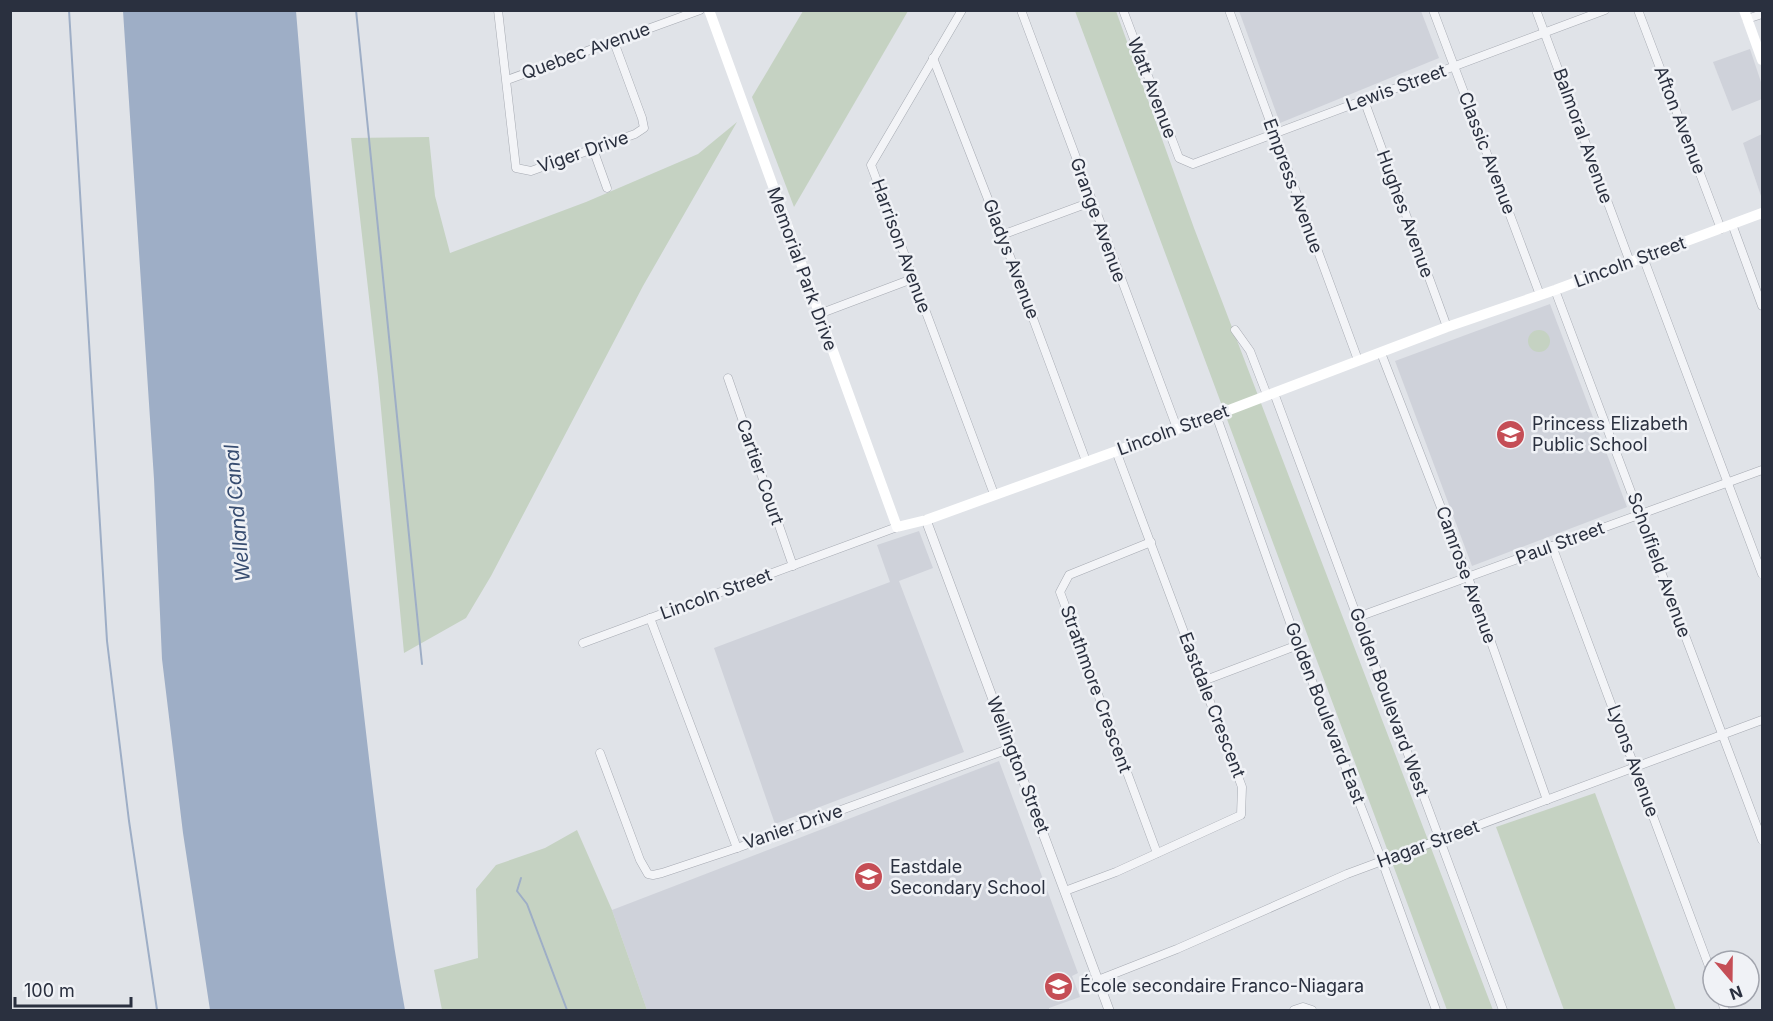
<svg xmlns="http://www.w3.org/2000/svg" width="1773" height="1021" font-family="Inter,sans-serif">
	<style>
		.built { fill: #cfd2da }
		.green { fill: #c5d2c2 }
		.water { fill: #9eaec6 }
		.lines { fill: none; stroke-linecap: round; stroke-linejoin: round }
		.stream { stroke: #9eaec6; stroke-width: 2 }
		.minor-casing { stroke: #a6aab2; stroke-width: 9 }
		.tertiary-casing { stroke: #a6aab2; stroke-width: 10 }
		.minor { stroke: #f3f4f7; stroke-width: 8 }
		.tertiary { stroke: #f3f4f7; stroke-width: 9 }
		.secondary { stroke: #fff; stroke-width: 10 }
		.labels { text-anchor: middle; stroke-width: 5; stroke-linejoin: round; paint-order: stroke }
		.street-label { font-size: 18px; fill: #2a303f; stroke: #f0f2f6 }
		.poi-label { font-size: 18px; fill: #2a303f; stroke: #f0f2f6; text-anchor: start }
		.water-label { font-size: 20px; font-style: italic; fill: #374c70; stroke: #f0f2f6 }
	</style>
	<rect width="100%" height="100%" fill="#e0e3e8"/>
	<!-- built -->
	<g class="built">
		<path d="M1239 11H1421L1439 58 1280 123Z"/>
		<path d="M1750 49 1762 85V99L1732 111 1713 62Z"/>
		<path d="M1762 134V199L1743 143Z"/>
		<path d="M1550 304 1627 507 1472 566 1395 361Z"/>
		<path d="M919 531 933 568 899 581 964 752 775 824 714 648 890 582 877 545Z"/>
		<path d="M999 761 1078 973 1072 976 1080 997 1049 1008V1010H647L612 910Z"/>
	</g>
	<!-- green -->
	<g class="green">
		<path d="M803 11H908L794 207 752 97Z"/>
		<path d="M1075 11H1116L1194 228 1493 1010H1447Z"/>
		<path d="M737 122 643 286 491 576 466 618 404 653 378 377 351 138 429 137 435 196 450 253 586 202 698 154Z"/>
		<circle cx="1539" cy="341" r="11"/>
		<path d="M1595 793 1676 1010H1564L1496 827Z"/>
		<path d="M577 830 612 910 647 1010H442L434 970 478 958 476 889 496 865 545 848Z"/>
	</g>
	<!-- water -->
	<path class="water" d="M123 11H296C313 222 332 434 356 645 370 767 383 889 405 1010H210L183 833 162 659 154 479Z"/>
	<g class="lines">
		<!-- stream -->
		<g class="stream">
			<path d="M69 10 107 641 129 821 157 1010"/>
			<path d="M356 10 422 664"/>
			<path d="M521 878 517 891 527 904 567 1010"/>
		</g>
		<defs>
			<g id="minor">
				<path d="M498 10 516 168 531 171 635 134 644 128 642 118 614 42"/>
				<path d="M962 10 871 165 994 494"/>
				<path d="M1021 10 1177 428"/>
				<path d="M1123 10 1179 158 1193 164 1605 10"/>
				<path d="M1229 10 1358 360"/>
				<path d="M1433 10 1540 295"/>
				<path d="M1536 10 1630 262"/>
				<path d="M1638 10 1721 229"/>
				<path d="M1747 19 1762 14"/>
				<path d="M933 58 1002 235 1086 461"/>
				<path d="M507 80 700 10"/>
				<path d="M1364 100 1447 327"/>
				<path d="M593 149 607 188"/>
				<path d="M1732 224 1762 306"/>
				<path d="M1002 235 1091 202"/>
				<path d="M1643 257 1762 574"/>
				<path d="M1555 290 1762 840"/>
				<path d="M819 314 912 279"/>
				<path d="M1235 330 1250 351 1267 395"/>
				<path d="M1381 353 1468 577 1547 800"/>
				<path d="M728 378 793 566"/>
				<path d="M1274 393 1503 1010"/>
				<path d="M1216 415 1298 645 1382 861 1436 1010"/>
				<path d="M1151 542 1069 575 1060 592 1157 853"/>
				<path d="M1552 546 1713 977"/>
				<path d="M1358 617 1762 470"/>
				<path d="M650 618 737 848 1011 748"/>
				<path d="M583 643 897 527"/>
				<path d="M1203 681 1298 645"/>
				<path d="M600 753 640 860 648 874 653 875 662 873 737 848"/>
				<path d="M1065 891 1116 872 1241 815 1242 787 1116 451"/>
				<path d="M1098 980 1177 949 1347 874 1762 720"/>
				<path d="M1720 997 1725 1010"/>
				<path d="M1294 1010 1303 1007 1312 1010"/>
			</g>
			<path id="tertiary" d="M926 520 1109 1010"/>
		</defs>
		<!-- minor casing -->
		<use href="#minor" class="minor-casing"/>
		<!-- tertiary casing -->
		<use href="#tertiary" class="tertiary-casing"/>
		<!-- minor -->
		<use href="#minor" class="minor"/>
		<!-- tertiary -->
		<use href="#tertiary" class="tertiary"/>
		<!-- secondary -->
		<g class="secondary">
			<path d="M709 10 897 527 926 520 1216 415 1447 327 1555 290 1762 213"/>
			<path d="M1744 10 1762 60"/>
		</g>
	</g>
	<!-- icons -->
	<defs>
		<symbol id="school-disc" viewBox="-11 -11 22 22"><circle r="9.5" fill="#c54e56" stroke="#f0f2f6"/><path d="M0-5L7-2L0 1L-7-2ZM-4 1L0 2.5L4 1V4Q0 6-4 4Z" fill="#fff"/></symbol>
	</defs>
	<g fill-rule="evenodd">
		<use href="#school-disc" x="1494" y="418" width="33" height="33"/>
		<use href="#school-disc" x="852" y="860" width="33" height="33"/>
		<use href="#school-disc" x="1042" y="970" width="33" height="33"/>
	</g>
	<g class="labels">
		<!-- street labels -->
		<g class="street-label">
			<text transform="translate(586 51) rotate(-20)" y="6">Quebec Avenue</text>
			<text transform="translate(1152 88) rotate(69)" y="6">Watt Avenue</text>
			<text transform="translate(1396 88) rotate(-20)" y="6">Lewis Street</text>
			<text transform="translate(1680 120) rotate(69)" y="6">Afton Avenue</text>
			<text transform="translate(1583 136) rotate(70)" y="6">Balmoral Avenue</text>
			<text transform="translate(583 152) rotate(-19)" y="6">Viger Drive</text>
			<text transform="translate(1487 153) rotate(69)" y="6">Classic Avenue</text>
			<text transform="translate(1293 186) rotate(70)" y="6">Empress Avenue</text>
			<text transform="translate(1405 214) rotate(70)" y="6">Hughes Avenue</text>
			<text transform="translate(1098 220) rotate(70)" y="6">Grange Avenue</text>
			<text transform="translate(901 246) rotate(70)" y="6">Harrison Avenue</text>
			<text transform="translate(1011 259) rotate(69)" y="6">Gladys Avenue</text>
			<text transform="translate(1630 262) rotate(-20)" y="6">Lincoln Street</text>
			<text transform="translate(802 269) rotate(70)" y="6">Memorial Park Drive</text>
			<text transform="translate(1173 430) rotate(-20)" y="6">Lincoln Street</text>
			<text transform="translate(760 472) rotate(71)" y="6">Cartier Court</text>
			<text transform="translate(1560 543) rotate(-20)" y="6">Paul Street</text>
			<text transform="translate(1659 565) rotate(70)" y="6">Scholfield Avenue</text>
			<text transform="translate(1466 575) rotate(70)" y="6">Camrose Avenue</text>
			<text transform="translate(716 594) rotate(-20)" y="6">Lincoln Street</text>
			<text transform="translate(1096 689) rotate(70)" y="6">Strathmore Crescent</text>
			<text transform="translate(1389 702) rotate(70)" y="6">Golden Boulevard West</text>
			<text transform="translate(1212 705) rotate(69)" y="6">Eastdale Crescent</text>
			<text transform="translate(1325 713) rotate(69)" y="6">Golden Boulevard East</text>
			<text transform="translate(1633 761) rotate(70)" y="6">Lyons Avenue</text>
			<text transform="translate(1018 765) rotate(69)" y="6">Wellington Street</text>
			<text transform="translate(793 827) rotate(-19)" y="6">Vanier Drive</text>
			<text transform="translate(1428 844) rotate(-20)" y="6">Hagar Street</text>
		</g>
		<!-- poi labels -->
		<g class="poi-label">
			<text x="1532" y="430">Princess Elizabeth<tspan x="1532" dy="21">Public School</tspan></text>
			<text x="890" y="873">Eastdale<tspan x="890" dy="21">Secondary School</tspan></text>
			<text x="1080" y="992">École secondaire Franco-Niagara</text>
		</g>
		<!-- water labels -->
		<g class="water-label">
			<text transform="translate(237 513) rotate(-95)" y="7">Welland Canal</text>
		</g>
	</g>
	<!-- border -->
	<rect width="1773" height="1021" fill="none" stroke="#2a303f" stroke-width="24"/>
	<!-- north arrow -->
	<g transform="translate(1731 979) rotate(160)"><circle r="28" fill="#f0f2f6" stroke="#a1a4ad" stroke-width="1.5"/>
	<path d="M0-4.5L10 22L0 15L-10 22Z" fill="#c54e56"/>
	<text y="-9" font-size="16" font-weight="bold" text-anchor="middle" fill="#2a303f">N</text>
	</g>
	<!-- scale -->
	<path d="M15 997v9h116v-9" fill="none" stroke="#2a303f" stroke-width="3"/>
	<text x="24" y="997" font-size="18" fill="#2a303f" stroke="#f0f2f6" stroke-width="4.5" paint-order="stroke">100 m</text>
</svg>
